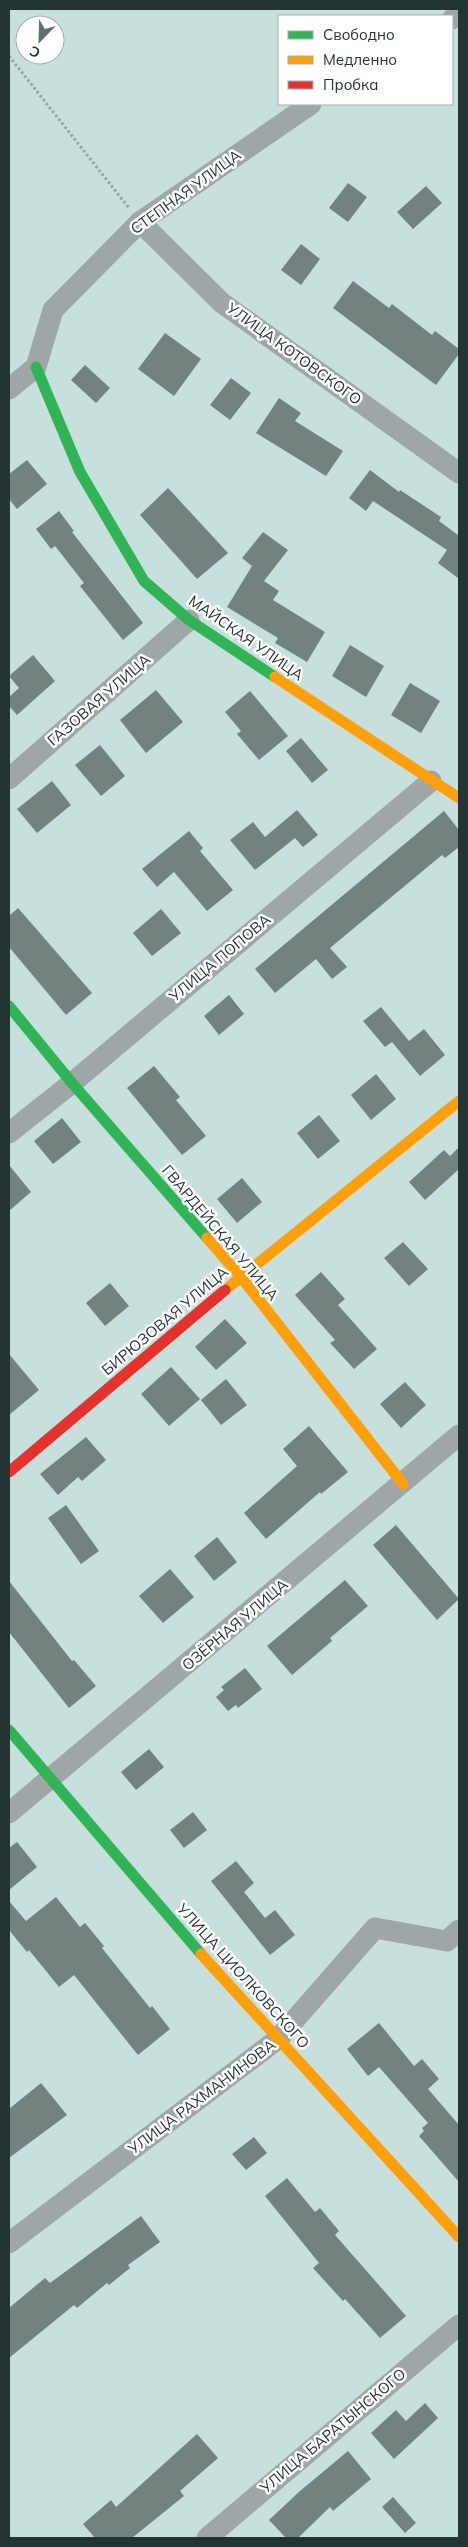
<svg xmlns="http://www.w3.org/2000/svg" width="468" height="2547" font-family="Mulish,sans-serif">
	<style>
		.building { fill: #72837f }
		.lines { fill: none; stroke-linecap: round; stroke-linejoin: round }
		.path { stroke: #98a3a3; stroke-width: 3; stroke-dasharray: 2.5 2.5; stroke-linecap: butt }
		.street { stroke: #9ea6a7; stroke-width: 21 }
		.fast { stroke: #30b455; stroke-width: 11 }
		.slow { stroke: #ff9f0a; stroke-width: 11 }
		.jam { stroke: #e5322d; stroke-width: 11 }
		.labels { text-anchor: middle; stroke-width: 5; stroke-linejoin: round; paint-order: stroke }
		.street-label { font-size: 15px; fill: #233533; stroke: #fff }
	</style>
	<rect width="100%" height="100%" fill="#c8e0dd"/>
	<!-- building -->
	<g class="building">
		<path d="M348 183 367 197 348 222 329 208Z"/>
		<path d="M426 186 442 203 413 229 397 212Z"/>
		<path d="M301 244 320 259 301 285 281 270Z"/>
		<path d="M353 281 389 308 392 304 432 335 435 331 459 349V354L436 385 333 308Z"/>
		<path d="M165 333 201 359 174 396 138 369Z"/>
		<path d="M85 365 110 388 96 403 71 380Z"/>
		<path d="M231 378 251 393 230 420 210 405Z"/>
		<path d="M279 398 301 413 295 421 343 451 326 476 256 433Z"/>
		<path d="M27 460 47 484 17 509 9 499V474Z"/>
		<path d="M370 470 399 492 400 490 441 517 439 521 458 535 459 534V579L438 563 447 550 373 501 366 511 349 498Z"/>
		<path d="M168 488 228 553 197 579 140 515Z"/>
		<path d="M59 511 74 531 72 532 143 623 123 640 80 586 84 583 55 546 51 549 36 529Z"/>
		<path d="M263 532 288 550 264 581 279 591 273 600 325 632 307 662 275 643 278 638 227 607 252 566 242 558Z"/>
		<path d="M350 645 384 666 366 697 332 676Z"/>
		<path d="M33 655 55 681 17 715 9 706V697L19 688 9 676Z"/>
		<path d="M410 683 440 701 421 733 391 715Z"/>
		<path d="M156 690 183 722 146 753 120 720Z"/>
		<path d="M250 691 288 736 259 760 237 734 241 731 225 712Z"/>
		<path d="M301 738 328 770 312 783 286 751Z"/>
		<path d="M100 745 125 776 101 796 75 765Z"/>
		<path d="M52 781 71 805 37 833 17 809Z"/>
		<path d="M297 810 318 835 303 847 295 838 255 870 230 840 253 822 265 837Z"/>
		<path d="M444 811 459 830V847L445 858 442 855 330 948 347 967 332 979 316 959 275 993 255 969Z"/>
		<path d="M189 831 203 848 200 851 233 890 207 911 174 872 157 887 142 869Z"/>
		<path d="M18 908 92 993 66 1015 9 947V916Z"/>
		<path d="M161 909 181 933 152 956 133 933Z"/>
		<path d="M229 995 244 1014 219 1035 204 1016Z"/>
		<path d="M381 1007 409 1041 424 1029 445 1055 420 1076 392 1042 385 1047 363 1021Z"/>
		<path d="M154 1066 180 1097 176 1100 206 1136 182 1155 127 1088Z"/>
		<path d="M376 1074 396 1099 371 1120 351 1095Z"/>
		<path d="M319 1115 340 1141 318 1159 297 1133Z"/>
		<path d="M62 1118 81 1142 53 1164 34 1141Z"/>
		<path d="M459 1147V1169L425 1200 409 1182 444 1150 450 1156Z"/>
		<path d="M9 1165 31 1192 9 1211Z"/>
		<path d="M242 1178 262 1202 237 1223 217 1199Z"/>
		<path d="M403 1242 428 1269 409 1286 384 1258Z"/>
		<path d="M321 1272 345 1299 338 1305 377 1349 354 1369 330 1343 335 1340 295 1295Z"/>
		<path d="M110 1283 129 1306 105 1326 86 1303Z"/>
		<path d="M225 1319 247 1343 216 1370 195 1347Z"/>
		<path d="M9 1354 39 1390 9 1415Z"/>
		<path d="M171 1367 200 1399 169 1426 141 1394Z"/>
		<path d="M226 1379 247 1405 221 1425 201 1400Z"/>
		<path d="M405 1382 426 1405 401 1428 380 1404Z"/>
		<path d="M309 1426 348 1472 321 1494 320 1492 266 1539 244 1513 297 1466 283 1449Z"/>
		<path d="M86 1437 106 1460 82 1481 78 1477 58 1495 40 1474Z"/>
		<path d="M66 1505 99 1551 81 1564 48 1518Z"/>
		<path d="M396 1525 459 1599 437 1620 373 1545Z"/>
		<path d="M217 1537 237 1562 214 1581 194 1556Z"/>
		<path d="M170 1569 194 1597 163 1623 139 1596Z"/>
		<path d="M345 1580 368 1606 330 1638 332 1641 292 1675 267 1646Z"/>
		<path d="M9 1581 72 1661 74 1660 96 1686 69 1708 9 1632Z"/>
		<path d="M245 1668 262 1689 238 1708 236 1705 228 1711 216 1697 224 1690 221 1687Z"/>
		<path d="M149 1749 164 1767 136 1790 121 1772Z"/>
		<path d="M193 1812 207 1830 184 1848 170 1830Z"/>
		<path d="M17 1842 37 1867 9 1890V1848Z"/>
		<path d="M236 1861 254 1883 244 1892 265 1918 275 1910 295 1935 270 1955 211 1881Z"/>
		<path d="M56 1897 80 1927 85 1923 104 1946 102 1948 150 2008 152 2006 170 2029 138 2055 74 1975 59 1987 29 1950 27 1952 9 1930V1901L26 1921Z"/>
		<path d="M379 2023 414 2066 422 2059 439 2079 428 2089 459 2125V2182L419 2136 424 2131 422 2128 428 2123 379 2067 368 2076 347 2049Z"/>
		<path d="M41 2083 67 2115 9 2158V2109Z"/>
		<path d="M254 2137 267 2153 246 2170 232 2154Z"/>
		<path d="M287 2178 315 2212 320 2208 339 2231 335 2235 406 2316 380 2338 345 2299 343 2301 313 2268 319 2263 265 2196Z"/>
		<path d="M141 2216 160 2242 128 2265 130 2268 109 2285 107 2283 77 2308 74 2305 9 2358V2308L45 2278 50 2283Z"/>
		<path d="M425 2403 438 2418 394 2459 371 2433 396 2410 406 2421Z"/>
		<path d="M197 2434 218 2458 180 2491 184 2496 132 2538H95L83 2524 111 2500 116 2507Z"/>
		<path d="M348 2451 371 2479 333 2511 330 2507 298 2538H286L269 2520 300 2491Z"/>
		<path d="M393 2497 416 2523 405 2533 382 2507Z"/>
	</g>
	<g class="lines">
		<!-- path -->
		<path class="path" d="M9 56 129 208"/>
		<!-- street -->
		<g class="street">
			<path d="M452 19 459 14"/>
			<path d="M140 222 222 303 459 473"/>
			<path d="M9 389 36 367 53 310 140 222 311 104"/>
			<path d="M9 779 189 620"/>
			<path d="M9 1133 72 1083 431 781"/>
			<path d="M9 1813 459 1435"/>
			<path d="M9 2243 278 2039 375 1928 447 1941 459 1930"/>
			<path d="M207 2538 459 2325"/>
		</g>
		<!-- fast -->
		<g class="fast">
			<path d="M36 367 80 472 144 581 189 620 275 677"/>
			<path d="M9 1006 72 1083 207 1238"/>
			<path d="M9 1730 201 1954"/>
		</g>
		<!-- slow -->
		<g class="slow">
			<path d="M275 677 459 798"/>
			<path d="M207 1238 241 1277 403 1484"/>
			<path d="M225 1290 459 1101"/>
			<path d="M201 1954 459 2237"/>
		</g>
		<!-- jam -->
		<path class="jam" d="M9 1472 225 1290"/>
	</g>
	<g class="labels">
		<!-- street labels -->
		<g class="street-label">
			<text transform="translate(186 192) rotate(-36)" y="5">СТЕПНАЯ УЛИЦА</text>
			<text transform="translate(294 354) rotate(36)" y="5">УЛИЦА КОТОВСКОГО</text>
			<text transform="translate(246 638) rotate(35)" y="5">МАЙСКАЯ УЛИЦА</text>
			<text transform="translate(99 700) rotate(-41)" y="5">ГАЗОВАЯ УЛИЦА</text>
			<text transform="translate(220 958) rotate(-40)" y="5">УЛИЦА ПОПОВА</text>
			<text transform="translate(220 1233) rotate(50)" y="5">ГВАРДЕЙСКАЯ УЛИЦА</text>
			<text transform="translate(165 1321) rotate(-40)" y="5">БИРЮЗОВАЯ УЛИЦА</text>
			<text transform="translate(235 1625) rotate(-40)" y="5">ОЗЁРНАЯ УЛИЦА</text>
			<text transform="translate(243 1976) rotate(48)" y="5">УЛИЦА ЦИОЛКОВСКОГО</text>
			<text transform="translate(202 2097) rotate(-37)" y="5">УЛИЦА РАХМАНИНОВА</text>
			<text transform="translate(333 2431) rotate(-40)" y="5">УЛИЦА БАРАТЫНСКОГО</text>
		</g>
	</g>
	<!-- border -->
	<rect width="468" height="2547" fill="none" stroke="#233533" stroke-width="20"/>
	<!-- legend -->
	<rect x="278" y="15" width="175" height="90" fill="#ffffff" stroke="#a7aead"/>
	<rect x="288" y="31" width="25" height="8" fill="#30b455" stroke="#a7aead"/>
	<text x="323" y="40" font-size="15" fill="#233533">Свободно</text>
	<rect x="288" y="56" width="25" height="8" fill="#ff9f0a" stroke="#a7aead"/>
	<text x="323" y="65" font-size="15" fill="#233533">Медленно</text>
	<rect x="288" y="81" width="25" height="8" fill="#e5322d" stroke="#a7aead"/>
	<text x="323" y="90" font-size="15" fill="#233533">Пробка</text>
	<!-- north arrow -->
	<g transform="translate(40 40) rotate(203)"><circle r="24" fill="#ffffff" stroke="#a7aead"/>
	<path d="M0-4L9 19L0 12L-9 19Z" fill="#5d716e"/>
	<text y="-8" font-size="14" font-weight="bold" text-anchor="middle" fill="#233533">С</text>
	</g>
</svg>
